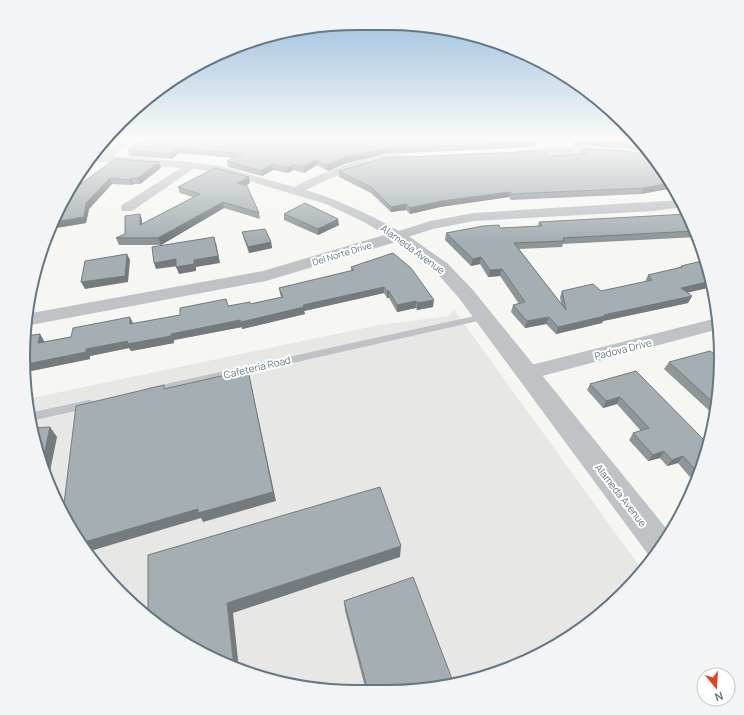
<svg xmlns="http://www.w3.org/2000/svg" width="744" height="715" font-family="Manrope,sans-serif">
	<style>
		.built { fill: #e7e7e6 }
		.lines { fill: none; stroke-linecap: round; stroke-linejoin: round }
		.service { fill: #bfc3c6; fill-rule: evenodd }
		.minor { fill: #bfc3c6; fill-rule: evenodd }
		.tertiary { fill: #bfc3c6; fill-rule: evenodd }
		.wall { fill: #8e969a }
		.shaded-wall { fill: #747a7d }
		.building { fill: #a5afb3; stroke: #747a7d }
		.labels { text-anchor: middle; stroke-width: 4; stroke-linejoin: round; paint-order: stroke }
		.far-street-label { font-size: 9px; fill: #657883; stroke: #fff }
		.street-label { font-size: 10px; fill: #657883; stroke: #fff }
		.rim { fill: none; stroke: #657883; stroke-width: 2 }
	</style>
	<rect width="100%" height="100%" fill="#f6f6f2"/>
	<!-- built -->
	<path class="built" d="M454 310 643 571 638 578 590 623 535 657 473 681 409 691H335L271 681 209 657 154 623 92 561 58 506 34 444 27 399 379 325 449 316Z"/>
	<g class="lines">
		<!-- service -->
		<g class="service">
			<path d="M484 314 489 317 487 319 152 395 148 394 147 391 148 388 152 387Z"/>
			<path d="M89 400 93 401 94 404 93 407 31 421 29 413Z"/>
		</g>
		<!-- minor -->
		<g class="minor">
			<path d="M120 140H131L114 156 191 162 220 166 294 187C321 173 380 148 410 156L411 158 410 160 406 161C370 163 338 173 306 190 339 200 369 214 399 231L430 221 474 213 681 200 685 207 653 211 474 221 433 229 398 240 393 239 362 221 326 204 219 172 193 169 132 211H122L121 208 122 205 181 168 89 161 93 155 102 156Z"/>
			<path d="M569 147C597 147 625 149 652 154L656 161 603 154H569L518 156 513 153 518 150Z"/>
			<path d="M717 318 719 329 527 380 520 378 517 373 520 368 527 366Z"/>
		</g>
		<!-- tertiary -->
		<path class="tertiary" d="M398 231 404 233 447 263 473 290 670 533 653 558 650 557 459 298 435 271 396 242 266 281 25 326 26 314 263 271Z"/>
	</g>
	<!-- wall -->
	<g class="wall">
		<path d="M142 140 536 142 535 147 385 154 347 163 328 171 317 165 304 173 293 170 288 173 273 170 262 176 228 167 227 161 234 158 179 153 172 159 129 156 128 150Z"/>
		<path d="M569 140H639L650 152 623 148 574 146Z"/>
		<path d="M582 149 653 156 673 188 641 194 511 200 509 197 440 207 410 214 406 210 391 212 371 193 339 177V171L549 156 581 154Z"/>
		<path d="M90 159 92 163 82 179H76Z"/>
		<path d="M115 159 159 162 161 168 140 184H134L132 185 112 184 89 209 86 223 50 229 66 195Z"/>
		<path d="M250 183 246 186 259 213 260 219 224 208 161 245H119L116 238 125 234 140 214 142 220V224L193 197 180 193 178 187Z"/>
		<path d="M284 214 339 225 318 235 284 220Z"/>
		<path d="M688 214 697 237 563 244 562 247 519 249 561 304 560 297 562 291H601L645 282 648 275 680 268 681 266 712 287 687 292 692 296 688 303 603 321 602 323 556 334 546 324 525 328 511 312 513 305 519 304 500 276 488 277 480 264 471 266 445 240 446 233 500 228 538 226 539 222Z"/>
		<path d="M242 232 271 242 272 248 249 253 244 239Z"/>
		<path d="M351 267 433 307 417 310 416 308 397 312 389 298H387L384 293 304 311 305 314 242 329V327L174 340V343L131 351 129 348 90 356V359L31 371 30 375 40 334 44 341V342L133 324 228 306 250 304 281 297 280 294 279 288 351 271Z"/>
		<path d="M669 362 718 401 715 416 664 369Z"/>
		<path d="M636 371 703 465 695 483 678 463 667 466 660 458 648 461 629 440 633 433 641 431 617 404 603 408 587 390 590 384Z"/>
		<path d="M344 601 409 691H366L345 611Z"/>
	</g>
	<!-- shaded-wall -->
	<g class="shaded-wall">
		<path d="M104 140H105L97 154 96 151Z"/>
		<path d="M178 148 179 153 172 159 170 154Z"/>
		<path d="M385 149V154L347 163 328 171 327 165 346 157Z"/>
		<path d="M90 159 92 163 82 179 80 174Z"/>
		<path d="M316 160 317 165 304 173V167Z"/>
		<path d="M159 162 161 168 140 184 138 178Z"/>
		<path d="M272 164 273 170 262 176 261 171Z"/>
		<path d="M292 165 293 170 288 173 287 168Z"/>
		<path d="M249 177 250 183 239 189 238 183Z"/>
		<path d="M110 178 112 184 89 209 86 223 50 229 54 222 86 203Z"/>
		<path d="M131 178 134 184 132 185 129 180Z"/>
		<path d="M670 183 673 188 641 194 643 188Z"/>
		<path d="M510 192 509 197 440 207 410 214V208L441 201Z"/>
		<path d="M223 202 224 208 161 245 158 238Z"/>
		<path d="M406 204V210L391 212V207Z"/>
		<path d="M140 214 142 220V232L140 225Z"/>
		<path d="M338 219 339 225 318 235V229Z"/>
		<path d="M271 242 272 248 249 253 248 247Z"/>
		<path d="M216 243 220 263 196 267V271L179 274 176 267 194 260Z"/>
		<path d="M127 254 130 260 128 282 85 289 81 282Z"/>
		<path d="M481 257 480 264 471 266 473 259Z"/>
		<path d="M176 259 178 266 156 269 154 263Z"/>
		<path d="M502 269 500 276 488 277 490 270Z"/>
		<path d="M35 276 36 277 29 299Z"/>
		<path d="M711 281 712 287 678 295 681 288Z"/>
		<path d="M384 287V293L304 311 305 314 242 329 241 322 303 305Z"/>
		<rect x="387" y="291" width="2" height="7"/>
		<path d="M692 296 688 303 603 321 602 323 556 334 558 327 604 315Z"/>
		<path d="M434 300 433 307 417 310V303Z"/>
		<path d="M416 301V308L397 312V305Z"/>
		<path d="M130 317 133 323 130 324Z"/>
		<path d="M549 317 546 324 525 328 527 321Z"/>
		<path d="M240 320 242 327 174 340V343L131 351 129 348 90 356V359L31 371 30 375 24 377V369L27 364 86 349 128 341 171 334Z"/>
		<path d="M40 334 44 341 42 350 38 343Z"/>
		<path d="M248 370 276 501 203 522 201 518 87 552 81 543Z"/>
		<path d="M620 397 617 404 603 408 606 401Z"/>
		<path d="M50 427 57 437 48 481 42 464Z"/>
		<path d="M664 451 660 458 648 461 653 455Z"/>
		<path d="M683 456 678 463 667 466 672 460Z"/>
		<path d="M401 546 400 557 233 613 239 669 234 667 227 603Z"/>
	</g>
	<!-- building -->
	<g class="building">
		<path d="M142 140H534L536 142 385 149 346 157 327 165 316 160 304 167 292 165 287 168 272 164 261 171 227 161 242 154 178 148 170 154 128 150Z"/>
		<path d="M575 140H639L644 146 625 142Z"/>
		<path d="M582 149 625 151 653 156 670 183 643 188 512 194 510 192 441 201 410 208 406 204 391 207 371 187 339 171 385 158 544 151 549 156 586 154Z"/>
		<path d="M115 159 159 162 138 178H131L129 180 110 178 86 203 84 217 54 222 66 195Z"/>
		<path d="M215 168 249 177 238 183 247 186 259 213 223 202 158 238H116L125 234V216L140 214V225L200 194 178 187Z"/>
		<path d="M305 203 338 219 318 229 284 214Z"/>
		<path d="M688 214 695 231 563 238 564 241 514 243 566 310 562 291 593 284 601 291 652 280 648 275 682 267 681 266 706 260 710 271 711 281 681 288 692 296 604 315 605 316 558 327 549 317 527 321 513 305 525 302 502 269 490 270 481 257 473 259 446 233 483 226 499 225 500 228 542 226 539 222Z"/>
		<path d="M265 229 271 242 248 247 242 232Z"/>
		<path d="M214 237 218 256 194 260V264L176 267V259L154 263 152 247Z"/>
		<path d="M393 253 411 268 434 300 417 303 416 301 397 305 389 291H387L384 287 303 305 304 307 241 322 240 320 171 334V336L127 344 128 341 86 349V352L27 364 25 369H24L25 336 40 334 38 343 71 337 73 328 130 317V324L180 315V308L226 299 228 306 250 302V304L283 297 279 288 354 270 351 267Z"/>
		<path d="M127 254 125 276 81 282 85 261Z"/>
		<path d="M710 351 720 358 718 401 717 406 669 362Z"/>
		<path d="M248 370 273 492 198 513V509L81 543 62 512H63L76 406 164 385V389Z"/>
		<path d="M636 371 708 444 703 465 699 474 683 456 672 460 664 451 653 455 633 433 649 428 620 397 606 401 590 384Z"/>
		<path d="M50 427 42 464 34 444 32 428Z"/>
		<path d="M380 487 401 546 227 603 234 667 209 657 154 623 148 617V555Z"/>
		<path d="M413 577 454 684 409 691H368L344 601Z"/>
	</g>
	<!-- sky -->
	<linearGradient id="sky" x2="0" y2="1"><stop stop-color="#94badb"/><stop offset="0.58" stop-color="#fbfbf9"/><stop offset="1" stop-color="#fbfbf9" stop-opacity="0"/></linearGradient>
	<rect width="744" height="240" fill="url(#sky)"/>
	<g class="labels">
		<!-- far-street labels -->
		<g class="far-street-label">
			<text transform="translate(342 254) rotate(-17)" y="3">Del Norte Drive</text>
		</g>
		<!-- street labels -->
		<g class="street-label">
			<text transform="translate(413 249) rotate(36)" y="4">Alameda Avenue</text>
			<text transform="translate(623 349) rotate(-14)" y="4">Padova Drive</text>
			<text transform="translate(257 367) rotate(-13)" y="4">Cafeteria Road</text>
			<text transform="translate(621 495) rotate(52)" y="4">Alameda Avenue</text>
		</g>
	</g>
	<!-- crop -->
	<path d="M0 0H744V715H0ZM357 30H387A327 327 0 0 1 714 357V358A327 327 0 0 1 387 685H357A327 327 0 0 1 30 358V357A327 327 0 0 1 357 30Z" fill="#f3f4f5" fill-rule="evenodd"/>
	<path class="rim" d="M357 30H387A327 327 0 0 1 714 357V358A327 327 0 0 1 387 685H357A327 327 0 0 1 30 358V357A327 327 0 0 1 357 30Z"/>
	<!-- north arrow -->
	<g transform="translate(716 687) rotate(162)"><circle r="19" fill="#ffffff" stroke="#c1c9cd"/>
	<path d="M0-3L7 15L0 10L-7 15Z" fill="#e14427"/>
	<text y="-6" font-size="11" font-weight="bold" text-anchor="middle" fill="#657883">N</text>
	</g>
</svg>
